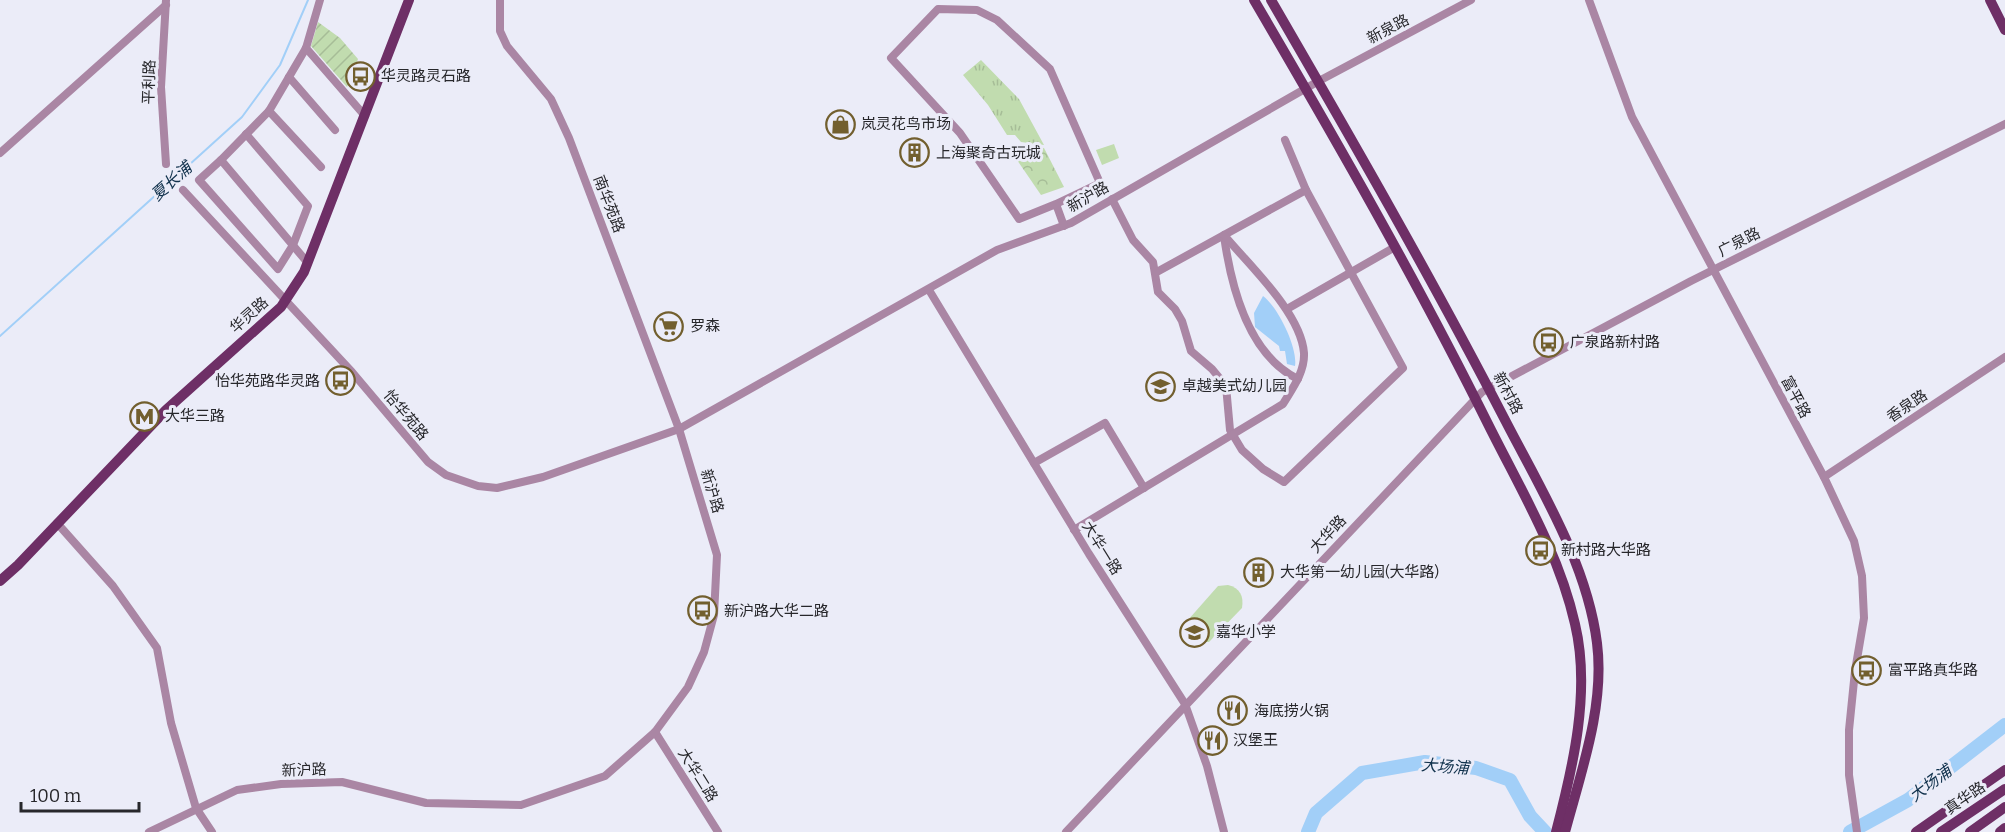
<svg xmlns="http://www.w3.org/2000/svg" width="2005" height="832" font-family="Bitter,'Noto Sans SC',serif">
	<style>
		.grass { fill: url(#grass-tufts) }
		.forest { fill: url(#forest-crowns) }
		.park { fill: #c1dcaf }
		.garden { fill: url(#garden-furrows) }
		.water { fill: #a2cff8 }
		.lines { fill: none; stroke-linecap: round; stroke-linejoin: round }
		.stream { stroke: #a2cff8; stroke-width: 2 }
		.river { stroke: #a2cff8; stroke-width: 14 }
		.minor { stroke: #aa86a4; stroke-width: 8 }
		.major { stroke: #6e2f66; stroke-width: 10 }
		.labels { text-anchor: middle; stroke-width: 6; stroke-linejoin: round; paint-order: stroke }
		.street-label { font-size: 15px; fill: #27272b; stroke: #ebecf8 }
		.poi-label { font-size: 15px; fill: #27272b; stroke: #ebecf8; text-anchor: start }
		.water-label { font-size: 16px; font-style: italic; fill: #10314c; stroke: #ebecf8 }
	</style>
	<defs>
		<pattern id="grass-tufts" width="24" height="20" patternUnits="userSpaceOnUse" patternTransform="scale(1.5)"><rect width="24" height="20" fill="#c1dcaf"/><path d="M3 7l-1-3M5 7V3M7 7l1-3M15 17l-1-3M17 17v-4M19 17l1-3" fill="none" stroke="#a6bd97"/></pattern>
		<pattern id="forest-crowns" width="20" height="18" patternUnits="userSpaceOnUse" patternTransform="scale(1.5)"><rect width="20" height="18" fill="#c1dcaf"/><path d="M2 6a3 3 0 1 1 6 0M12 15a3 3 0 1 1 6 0" fill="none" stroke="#a6bd97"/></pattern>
		<pattern id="garden-furrows" width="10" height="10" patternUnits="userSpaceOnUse" patternTransform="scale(1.5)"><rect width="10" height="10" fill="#c1dcaf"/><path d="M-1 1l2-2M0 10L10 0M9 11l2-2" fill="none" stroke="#a6bd97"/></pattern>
	</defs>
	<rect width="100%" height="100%" fill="#ebecf8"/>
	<!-- grass -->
	<path class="grass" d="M981 60 1019 99 1044 145 1021 142 1015 135H1007L988 105 963 75Z"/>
	<!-- forest -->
	<path class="forest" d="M1024 145 1044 148 1064 187 1041 195 1013 154Z"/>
	<!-- park -->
	<g class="park">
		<path d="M1114 144 1119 158 1102 165 1096 150Z"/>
		<path d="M1228 585C1240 588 1244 596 1242 608L1209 642H1200L1193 638 1188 620 1218 586Z"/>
	</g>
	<!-- garden -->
	<path class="garden" d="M318 22 340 38 358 59 347 87 311 46Z"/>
	<!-- water -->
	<path class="water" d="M1263 296C1278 307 1298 348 1295 366L1287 364 1285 351H1280L1279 346 1255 327 1254 313Z"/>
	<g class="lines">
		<!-- stream -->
		<path class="stream" d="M0 336 242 117 280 65 308 0"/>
		<!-- river -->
		<g class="river">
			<path d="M1308 832 1316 813 1362 773 1425 762 1476 768 1510 780 1530 816 1545 832"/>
			<path d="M1850 832 1908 800 2005 725"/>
		</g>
		<!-- minor -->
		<g class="minor">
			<path d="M1589 0 1632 117 1824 477 1854 541 1862 576 1864 618 1855 671 1849 730V775L1857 832"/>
			<path d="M306 48 365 116"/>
			<path d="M289 77 335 130"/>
			<path d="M269 111 321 167"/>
			<path d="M1285 140 1306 190"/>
			<path d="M0 153 166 5"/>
			<path d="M221 160 199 180 278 269 293 245 308 206 246 134"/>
			<path d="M166 164 161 87 166 0"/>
			<path d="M183 190 352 372 428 462 446 475 478 486 497 488 543 477 679 429 997 250 1071 223 1317 82 1471 0"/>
			<path d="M1112 199 1133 240 1153 262 1158 292 1175 309 1182 321 1191 351 1212 369 1226 386 1230 430 1242 450 1263 469 1284 482 1403 368 1306 190 1155 273"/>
			<path d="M1056 204 1019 219 960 133 891 58 938 9 977 10 997 20 1050 69 1100 183 1056 204 1064 226"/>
			<path d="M1224 236C1231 286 1248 355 1298 379"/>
			<path d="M307 262 221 160 269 111 306 48 320 0"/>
			<path d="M929 290 1089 554 1185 704 1207 766 1224 832"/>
			<path d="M1287 309 1395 247"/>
			<path d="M1034 463 1105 423 1144 488"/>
			<path d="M1824 477 2005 357"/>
			<path d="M57 523 113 586 157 648 171 723 196 808 212 832"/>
			<path d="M1074 530 1283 404C1292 389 1305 372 1304 353 1301 313 1249 265 1224 235"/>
			<path d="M655 732 718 832"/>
			<path d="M149 832 237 790 281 784 342 782 426 803 521 805 605 776 655 732 688 687 704 652 714 615 717 555 679 429 569 138 551 99 507 46 500 31V0"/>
			<path d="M1066 832 1482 392 1691 281 2005 124"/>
		</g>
		<!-- major -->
		<g class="major">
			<path d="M1254 0C1336 140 1417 281 1489 426 1521 490 1559 553 1575 624 1591 691 1573 767 1556 832"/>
			<path d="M1271 0C1351 138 1431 277 1504 418 1540 488 1587 563 1597 643 1605 706 1581 772 1565 832"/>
			<path d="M1990 0 2005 30"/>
			<path d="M0 581 18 565 166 410 281 307 304 272 409 0"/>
			<path d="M1916 832 2005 770"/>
			<path d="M1941 832 2005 789"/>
			<path d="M1970 832 2005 807"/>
			<path d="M2000 832 2005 828"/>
		</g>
	</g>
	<!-- icons -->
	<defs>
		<symbol id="bus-ring" viewBox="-11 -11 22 22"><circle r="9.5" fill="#ebecf8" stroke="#725f2e" stroke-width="1.5"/><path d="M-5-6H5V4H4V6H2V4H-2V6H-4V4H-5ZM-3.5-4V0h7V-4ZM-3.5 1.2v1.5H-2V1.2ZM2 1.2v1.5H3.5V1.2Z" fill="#725f2e"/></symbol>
		<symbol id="shop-ring" viewBox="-11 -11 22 22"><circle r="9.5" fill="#ebecf8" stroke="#725f2e" stroke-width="1.5"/><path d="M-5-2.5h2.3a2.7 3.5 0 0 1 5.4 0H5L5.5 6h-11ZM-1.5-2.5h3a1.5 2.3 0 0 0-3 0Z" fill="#725f2e"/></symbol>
		<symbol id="building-ring" viewBox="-11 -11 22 22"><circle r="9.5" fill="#ebecf8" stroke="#725f2e" stroke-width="1.5"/><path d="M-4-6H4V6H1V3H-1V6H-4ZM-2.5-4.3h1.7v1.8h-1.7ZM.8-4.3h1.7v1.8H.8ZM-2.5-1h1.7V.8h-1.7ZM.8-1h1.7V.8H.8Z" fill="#725f2e"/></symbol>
		<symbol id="supermarket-ring" viewBox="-11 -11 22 22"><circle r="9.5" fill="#ebecf8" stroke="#725f2e" stroke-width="1.5"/><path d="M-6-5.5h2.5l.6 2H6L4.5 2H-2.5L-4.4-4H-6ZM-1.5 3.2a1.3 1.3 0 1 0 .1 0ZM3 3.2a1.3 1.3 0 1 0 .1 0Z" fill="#725f2e"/></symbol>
		<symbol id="school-ring" viewBox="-11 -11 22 22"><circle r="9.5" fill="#ebecf8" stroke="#725f2e" stroke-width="1.5"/><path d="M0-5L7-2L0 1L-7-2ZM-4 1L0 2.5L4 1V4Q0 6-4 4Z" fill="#725f2e"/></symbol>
		<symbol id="metro-ring" viewBox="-11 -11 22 22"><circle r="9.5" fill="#ebecf8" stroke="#725f2e" stroke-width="1.5"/><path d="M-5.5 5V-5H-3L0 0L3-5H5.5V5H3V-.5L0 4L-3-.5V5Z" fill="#725f2e"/></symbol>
		<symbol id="restaurant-ring" viewBox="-11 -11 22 22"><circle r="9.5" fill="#ebecf8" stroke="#725f2e" stroke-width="1.5"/><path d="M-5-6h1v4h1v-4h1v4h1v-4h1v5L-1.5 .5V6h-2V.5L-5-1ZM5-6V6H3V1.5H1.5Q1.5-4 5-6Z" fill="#725f2e"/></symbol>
	</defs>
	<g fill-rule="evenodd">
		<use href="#bus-ring" x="344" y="60" width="33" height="33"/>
		<use href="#shop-ring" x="824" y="108" width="33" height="33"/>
		<use href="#building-ring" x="898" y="136" width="33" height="33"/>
		<use href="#supermarket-ring" x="652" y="310" width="33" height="33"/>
		<use href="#bus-ring" x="1532" y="326" width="33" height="33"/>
		<use href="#bus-ring" x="324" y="364" width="33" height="33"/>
		<use href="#school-ring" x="1144" y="370" width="33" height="33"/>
		<use href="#metro-ring" x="128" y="400" width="33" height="33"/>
		<use href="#bus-ring" x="1524" y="534" width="33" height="33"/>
		<use href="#building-ring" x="1242" y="556" width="33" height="33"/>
		<use href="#bus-ring" x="686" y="594" width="33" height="33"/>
		<use href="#school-ring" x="1178" y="616" width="33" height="33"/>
		<use href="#bus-ring" x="1850" y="654" width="33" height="33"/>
		<use href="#restaurant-ring" x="1216" y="694" width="33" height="33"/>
		<use href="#restaurant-ring" x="1196" y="724" width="33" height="33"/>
	</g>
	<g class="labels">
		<!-- street labels -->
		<g class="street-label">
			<text transform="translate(1388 29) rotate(-28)" y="5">新泉路</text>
			<text transform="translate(149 82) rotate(-88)" y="5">平利路</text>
			<text transform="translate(1088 197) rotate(-30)" y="5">新沪路</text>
			<text transform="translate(609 204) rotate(69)" y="5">南华苑路</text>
			<text transform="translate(1739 242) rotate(-27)" y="5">广泉路</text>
			<text transform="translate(249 315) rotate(-42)" y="5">华灵路</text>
			<text transform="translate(1508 393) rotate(62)" y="5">新村路</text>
			<text transform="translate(1796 397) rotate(62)" y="5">富平路</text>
			<text transform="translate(1907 406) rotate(-34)" y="5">香泉路</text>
			<text transform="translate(406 415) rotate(50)" y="5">怡华苑路</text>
			<text transform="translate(712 491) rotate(73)" y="5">新沪路</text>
			<text transform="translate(1328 534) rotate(-47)" y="5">大华路</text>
			<text transform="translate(1102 548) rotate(58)" y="5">大华一路</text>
			<text transform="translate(304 770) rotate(-2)" y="5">新沪路</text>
			<text transform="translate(698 775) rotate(58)" y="5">大华二路</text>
			<text transform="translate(1965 798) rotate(-34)" y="5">真华路</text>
		</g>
		<!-- poi labels -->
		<g class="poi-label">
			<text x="381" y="81">华灵路灵石路</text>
			<text x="861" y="129">岚灵花鸟市场</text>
			<text x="936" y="158">上海聚奇古玩城</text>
			<text x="690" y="331">罗森</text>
			<text x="1570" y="347">广泉路新村路</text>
			<text x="320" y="386" text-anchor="end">怡华苑路华灵路</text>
			<text x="1182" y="391">卓越美式幼儿园</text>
			<text x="165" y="421">大华三路</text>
			<text x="1561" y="555">新村路大华路</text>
			<text x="1280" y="577">大华第一幼儿园(大华路)</text>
			<text x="724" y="616">新沪路大华二路</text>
			<text x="1216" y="637">嘉华小学</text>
			<text x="1888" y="675">富平路真华路</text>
			<text x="1254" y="716">海底捞火锅</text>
			<text x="1233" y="745">汉堡王</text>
		</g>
		<!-- water labels -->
		<g class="water-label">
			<text transform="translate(171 181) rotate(-42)" y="6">夏长浦</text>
			<text transform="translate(1445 766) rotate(4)" y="6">大场浦</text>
			<text transform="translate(1930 783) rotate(-37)" y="6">大场浦</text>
		</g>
	</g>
	<!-- scale -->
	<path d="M21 802v9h118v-9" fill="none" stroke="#27272b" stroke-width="3"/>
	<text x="30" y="802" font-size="18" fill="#27272b" stroke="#ebecf8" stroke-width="4.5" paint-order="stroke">100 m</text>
</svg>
